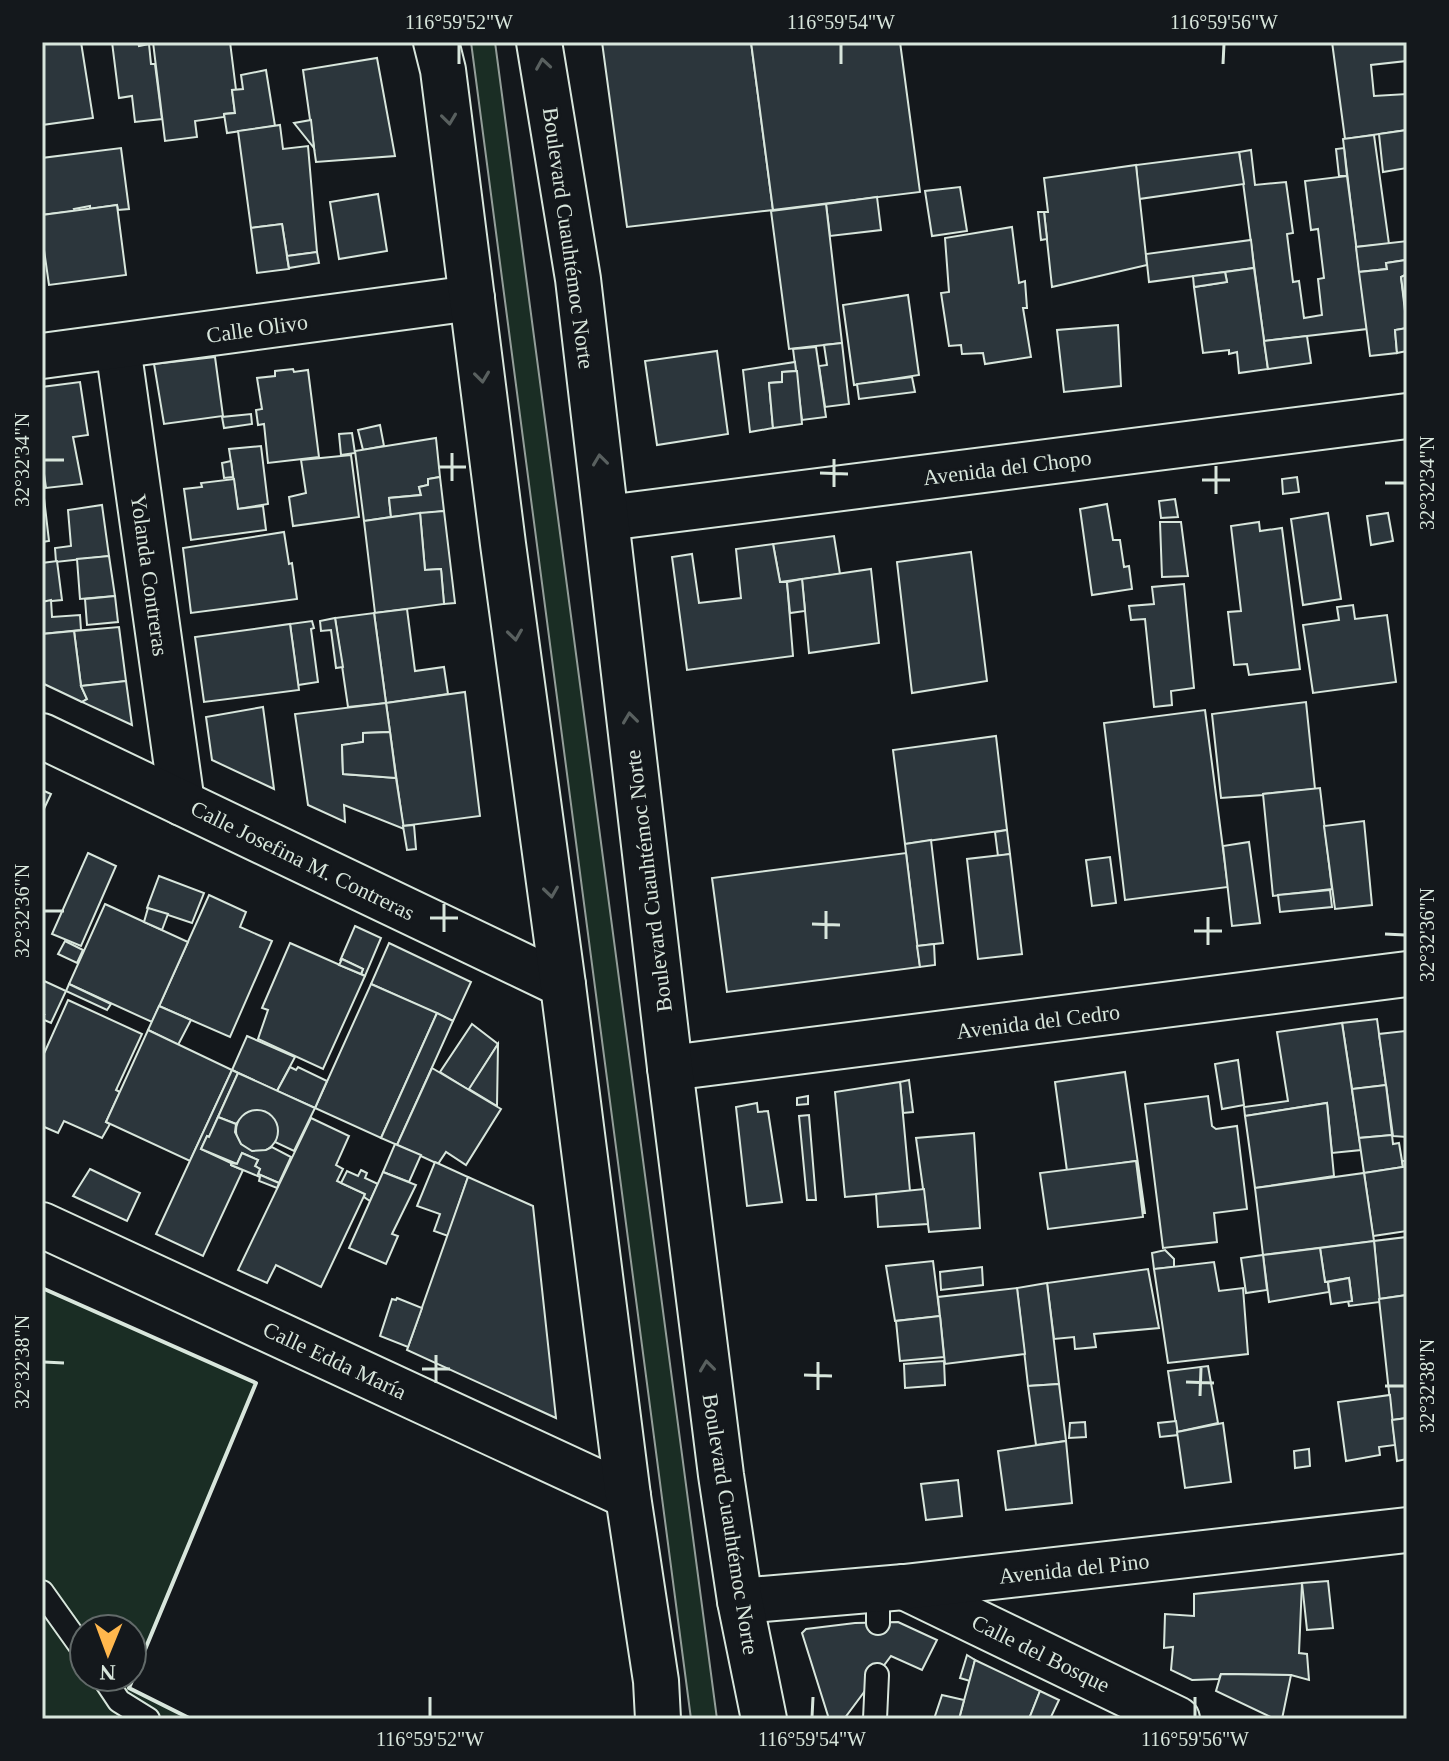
<svg xmlns="http://www.w3.org/2000/svg" width="1449" height="1761" font-family="Georgia,serif">
	<style>
		.green { fill: #1a2d24; stroke: #939e99; stroke-width: 2; fill-rule: evenodd }
		.building { fill: #2c363c; stroke: #d8e6dc; stroke-width: 2 }
		.lines { fill: none; stroke-linecap: round; stroke-linejoin: round }
		.service-casing { stroke: #d8e6dc; stroke-width: 26 }
		.minor-casing { stroke: #d8e6dc; stroke-width: 48 }
		.primary-casing { stroke: #d8e6dc; stroke-width: 48 }
		.service { stroke: #14181c; stroke-width: 22 }
		.minor { stroke: #14181c; stroke-width: 44 }
		.primary { stroke: #14181c; stroke-width: 44 }
		.wall { stroke: #d8e6dc; stroke-width: 4 }
		.oneway { stroke: #59605f }
		.ticks { fill: none; stroke: #d8e6dc; stroke-width: 3 }
		.labels { text-anchor: middle; stroke-width: 6; stroke-linejoin: round; paint-order: stroke }
		.street-label { font-size: 22px; fill: #d8e6dc; stroke: #14181c }
		.neatline { fill: none; stroke: #d8e6dc; stroke-width: 3 }
		.ticks-label { font-size: 20px; text-anchor: middle; fill: #d8e6dc }
	</style>
	<rect width="100%" height="100%" fill="#14181c"/>
	<!-- green -->
	<g class="green">
		<path d="M471 42H495L717 1719H691Z"/>
		<path d="M42 1288 256 1383 129 1688 191 1719H42ZM84 1629H132V1677H84Z"/>
	</g>
	<!-- building -->
	<g class="building">
		<path d="M42 42H81L93 118 42 125Z"/>
		<path d="M112 42H138L139 46 149 44 151 64H155L162 119 135 122 132 96 119 98Z"/>
		<path d="M153 42H230L236 90H232L235 113 224 114V117L195 121 197 137 165 141Z"/>
		<path d="M602 42H751L773 210 627 227Z"/>
		<path d="M751 42H900L920 192 773 210Z"/>
		<path d="M1332 42H1407L1406 61 1371 65 1374 96 1407 94V130L1345 139Z"/>
		<path d="M377 58 395 156 316 162 303 70Z"/>
		<path d="M266 70 275 126 227 133 224 114 235 113 232 90 243 89 241 75Z"/>
		<path d="M311 120 314 148 294 123Z"/>
		<path d="M280 125 283 149 308 146 317 252 287 256 282 224 251 228 238 131Z"/>
		<path d="M1407 130V168L1383 172 1379 134Z"/>
		<path d="M1374 135 1389 244 1356 247 1343 139Z"/>
		<path d="M121 148 129 209 118 210 117 205 90 209V206L74 209 75 211 42 215V158Z"/>
		<path d="M1344 148 1347 176H1339L1336 149Z"/>
		<path d="M1251 150 1255 185 1286 182 1293 233 1287 234 1293 282 1299 281 1304 318 1322 315 1318 279 1324 278 1318 229 1311 230 1305 181 1347 176 1367 329 1264 341 1239 152Z"/>
		<path d="M1239 152 1244 184 1139 199 1136 165Z"/>
		<path d="M1136 165 1147 265 1052 287 1044 212H1048L1044 178Z"/>
		<path d="M960 187 967 231 932 236 925 191Z"/>
		<path d="M378 194 387 251 339 259 330 202Z"/>
		<path d="M877 197 881 230 830 236 826 204Z"/>
		<path d="M826 204 842 343 789 349 771 211Z"/>
		<path d="M117 205 126 275 49 285 42 236V215Z"/>
		<path d="M1038 212H1044L1047 239 1041 240Z"/>
		<path d="M282 224 289 269 257 273 251 228Z"/>
		<path d="M1012 227 1019 283 1025 281 1027 308H1023L1031 357 985 364 983 353 962 354 961 345 949 346 941 293 949 292 945 238Z"/>
		<path d="M1251 240 1254 268 1149 282 1146 254Z"/>
		<path d="M1407 241V266L1406 260 1386 263 1387 269 1359 272 1356 247Z"/>
		<path d="M317 252 319 263 289 268 287 256Z"/>
		<path d="M1406 260 1407 274 1401 277 1407 328 1395 330 1397 353 1370 356 1359 272 1387 269 1386 263Z"/>
		<path d="M1254 268 1268 369 1239 373 1237 352 1229 354V350L1203 353 1194 287 1227 282 1225 272Z"/>
		<path d="M1225 272 1227 282 1194 287 1193 276Z"/>
		<path d="M1407 274V320L1401 277Z"/>
		<path d="M908 295 919 375 854 385 843 305Z"/>
		<path d="M1118 325 1121 386 1064 392 1057 330Z"/>
		<path d="M1407 328V351L1397 353 1395 330Z"/>
		<path d="M1307 336 1311 363 1268 369 1264 341Z"/>
		<path d="M842 343 849 404 825 407 819 366 827 365 824 345Z"/>
		<path d="M816 347 826 417 802 420 793 349Z"/>
		<path d="M717 351 728 434 657 445 645 361Z"/>
		<path d="M215 357 223 416 164 424 154 364Z"/>
		<path d="M795 362 796 371 782 372V382L769 383 773 428 750 432 743 370Z"/>
		<path d="M293 369 294 372 308 370 319 457 268 463 264 424 258 425 256 410 262 409 257 378 275 376V371Z"/>
		<path d="M797 371 802 424 773 428 769 383 782 382V372Z"/>
		<path d="M912 377 915 392 859 399 857 384Z"/>
		<path d="M80 382 88 435 73 437 82 484 46 488 42 460V387Z"/>
		<path d="M251 414 252 424 224 428 222 417Z"/>
		<path d="M380 425 384 446 363 450 358 430Z"/>
		<path d="M352 433 355 453 341 455 339 434Z"/>
		<path d="M436 438 440 477 428 479V485L419 487 421 495 389 498 391 517 364 521 355 451Z"/>
		<path d="M261 446 268 504 238 509 229 449Z"/>
		<path d="M351 455 359 517 293 526 289 497 306 493 301 460Z"/>
		<path d="M231 461 233 477 224 478 222 463Z"/>
		<path d="M440 477 444 511 391 517 389 498 421 495 419 487 428 485V479Z"/>
		<path d="M1297 477 1299 492 1283 494 1282 479Z"/>
		<path d="M234 479 238 509 263 506 266 530 191 540 184 489 202 487 201 483Z"/>
		<path d="M42 481 49 541 42 542Z"/>
		<path d="M1175 499 1178 517 1161 518 1159 501Z"/>
		<path d="M1107 504 1113 540H1120L1124 567 1129 566 1132 589 1092 595 1080 509Z"/>
		<path d="M102 505 109 556 56 562 55 548 71 546 68 510Z"/>
		<path d="M444 511 455 603 444 604 441 569 425 570 420 513Z"/>
		<path d="M420 513 425 570 441 569 444 604 375 613 364 521Z"/>
		<path d="M1328 513 1341 599 1303 605 1291 519Z"/>
		<path d="M1388 513 1393 541 1371 545 1367 516Z"/>
		<path d="M1160 522H1181L1188 576 1162 577Z"/>
		<path d="M1259 522 1260 531 1282 528 1300 669 1249 675 1247 664 1234 665 1228 612 1241 611 1231 526Z"/>
		<path d="M284 532 289 564 292 563 297 599 191 613 183 548Z"/>
		<path d="M834 536 840 574 780 582 773 544Z"/>
		<path d="M773 544 780 582H787L793 656 687 670 672 557 692 554 699 603 741 598 736 549Z"/>
		<path d="M971 552 987 681 912 693 897 562Z"/>
		<path d="M109 556 115 596 80 599 77 559Z"/>
		<path d="M57 561 62 600 42 602V563Z"/>
		<path d="M871 569 879 643 809 653 802 579Z"/>
		<path d="M802 579 805 611 790 613 787 582Z"/>
		<path d="M1184 584 1194 688 1171 691 1172 705 1154 707 1145 619 1131 620 1129 606 1154 604 1152 587Z"/>
		<path d="M115 596 118 622 87 625 85 599Z"/>
		<path d="M51 600 52 617 80 615 81 630 42 634V602Z"/>
		<path d="M1353 605 1355 619 1387 615 1396 682 1313 693 1303 625 1339 620 1337 607Z"/>
		<path d="M407 609 415 671 444 667 448 694 386 703 374 613Z"/>
		<path d="M374 613 386 703 348 707 335 618Z"/>
		<path d="M335 618 343 667 336 668 331 630 321 631 320 621Z"/>
		<path d="M312 621 314 628 311 629 318 682 298 685 290 624Z"/>
		<path d="M290 624 299 690 204 702 195 637Z"/>
		<path d="M119 627 126 681 81 686 74 631Z"/>
		<path d="M74 631 81 686 87 699 82 702 42 683V634Z"/>
		<path d="M126 681 132 725 82 702 87 699 81 686Z"/>
		<path d="M465 692 480 816 403 826 386 703Z"/>
		<path d="M1306 702 1315 789 1263 794V795L1221 798 1212 714Z"/>
		<path d="M386 703 390 732 363 733V742L342 745 343 774 396 778 404 829 344 805 345 822 308 805 295 714Z"/>
		<path d="M263 707 274 789 212 760 206 717Z"/>
		<path d="M1205 710 1228 887 1125 900 1104 723Z"/>
		<path d="M390 732 396 778 343 774 342 745 363 742V733Z"/>
		<path d="M996 736 1007 830 905 844 893 750Z"/>
		<path d="M1320 788 1332 889 1273 896 1263 794Z"/>
		<path d="M42 790 51 794 42 813Z"/>
		<path d="M1364 821 1372 905 1335 909 1324 826Z"/>
		<path d="M414 825 416 849 407 850 403 826Z"/>
		<path d="M1007 830 1010 854 998 856 995 832Z"/>
		<path d="M931 840 943 943 917 946 905 844Z"/>
		<path d="M1249 842 1260 923 1232 926 1223 846Z"/>
		<path d="M88 853 116 866 81 946 52 934Z"/>
		<path d="M906 853 920 967 727 992 712 878Z"/>
		<path d="M1010 854 1022 954 978 959 967 859Z"/>
		<path d="M1110 857 1116 903 1092 906 1086 860Z"/>
		<path d="M159 876 204 893 192 923 147 908Z"/>
		<path d="M1330 890 1332 907 1280 912 1278 895Z"/>
		<path d="M209 895 246 912 240 927 272 941 230 1037 159 1006Z"/>
		<path d="M105 904 188 942 152 1022 69 984Z"/>
		<path d="M148 908 168 914 162 930 144 922Z"/>
		<path d="M355 926 381 938 365 976 361 974 363 969 342 959 340 961Z"/>
		<path d="M65 941 83 950 77 963 58 954Z"/>
		<path d="M290 943 365 976 323 1069 258 1039 268 1010 262 1008Z"/>
		<path d="M389 943 471 982 453 1021 371 984Z"/>
		<path d="M934 944 935 965 920 967 917 946Z"/>
		<path d="M342 959 363 969 361 974 339 965Z"/>
		<path d="M42 980 66 991 51 1023 42 1019 44 1015H42Z"/>
		<path d="M69 984 111 1004 107 1010 66 991Z"/>
		<path d="M371 984 437 1013 381 1138 315 1108Z"/>
		<path d="M68 1000 142 1034 116 1090 120 1092 106 1122 110 1124 102 1138 64 1121 58 1133 42 1126V1058Z"/>
		<path d="M159 1006 191 1020 178 1045 148 1030Z"/>
		<path d="M437 1013 453 1021 397 1145 381 1138Z"/>
		<path d="M1377 1019 1386 1085 1352 1089 1342 1023Z"/>
		<path d="M1342 1023 1361 1150 1332 1153 1327 1103 1245 1116 1244 1107 1288 1101 1277 1032Z"/>
		<path d="M472 1024 498 1044 469 1090 440 1072Z"/>
		<path d="M148 1030 232 1070 190 1161 106 1122Z"/>
		<path d="M1405 1031 1407 1137 1393 1136 1379 1034Z"/>
		<path d="M247 1036 295 1057 277 1091 232 1070Z"/>
		<path d="M498 1044 497 1106 469 1089Z"/>
		<path d="M1238 1060 1244 1105 1222 1109 1215 1064Z"/>
		<path d="M290 1067 296 1070 298 1067 327 1081 315 1108 277 1091Z"/>
		<path d="M432 1068 501 1109 466 1165 446 1152 438 1164 397 1145Z"/>
		<path d="M232 1070 238 1073 209 1137 207 1136 201 1149 231 1163V1165L243 1170 203 1256 156 1234Z"/>
		<path d="M1125 1072 1145 1213H1143L1136 1161 1067 1171 1055 1082Z"/>
		<path d="M238 1073 315 1108 294 1151 275 1142 277 1135 275 1122 265 1113 258 1111 245 1114 236 1124 218 1117Z"/>
		<path d="M909 1080 913 1112 903 1113 900 1082Z"/>
		<path d="M900 1082 910 1191 845 1197 835 1092Z"/>
		<path d="M1386 1085 1392 1135 1359 1138 1352 1089Z"/>
		<path d="M808 1096V1104L797 1105V1098Z"/>
		<path d="M1208 1096 1212 1126 1216 1129 1237 1126 1247 1209 1214 1213 1217 1242 1163 1248 1145 1104Z"/>
		<path d="M757 1103 758 1112 768 1111 782 1202 747 1206 736 1107Z"/>
		<path d="M1327 1103 1334 1176 1255 1188 1245 1116Z"/>
		<circle cx="257" cy="1131" r="21"/>
		<path d="M809 1115 816 1200H807L799 1116Z"/>
		<path d="M218 1117 236 1124 235 1132 241 1144 252 1151 266 1150 272 1147 291 1157 279 1183 258 1174 260 1169 255 1166 258 1160 242 1153 237 1164 201 1149 207 1136 209 1137Z"/>
		<path d="M311 1118 349 1136 336 1165 343 1169 337 1181 365 1194 321 1287 276 1265 267 1283 238 1270Z"/>
		<path d="M974 1133 980 1228 929 1232 916 1138Z"/>
		<path d="M1392 1135 1393 1144 1399 1143 1403 1167 1364 1173 1359 1138Z"/>
		<path d="M395 1144 421 1155 409 1182 383 1172Z"/>
		<path d="M242 1153 258 1160 255 1166 260 1169 258 1174 279 1183 277 1188 259 1181 260 1177 231 1165V1163L237 1164Z"/>
		<path d="M1136 1161 1143 1217 1048 1229 1040 1173Z"/>
		<path d="M1402 1161H1407V1231L1373 1236 1364 1173 1403 1167Z"/>
		<path d="M435 1162 468 1177 448 1236 434 1231 440 1214 417 1206Z"/>
		<path d="M90 1169 140 1193 127 1221 73 1196Z"/>
		<path d="M361 1170 367 1173 365 1178 378 1184 370 1201 364 1197 365 1194 341 1183 347 1171 358 1176Z"/>
		<path d="M383 1172 416 1185 392 1234 398 1236 386 1264 349 1248Z"/>
		<path d="M1364 1173 1374 1241 1263 1255 1255 1188Z"/>
		<path d="M468 1177 533 1206 556 1418 407 1350Z"/>
		<path d="M924 1189 928 1224 878 1227 876 1194Z"/>
		<path d="M1407 1237V1295L1379 1299 1374 1241Z"/>
		<path d="M1374 1241 1380 1302 1349 1306 1348 1301H1352L1349 1278 1325 1282 1320 1248Z"/>
		<path d="M1320 1248 1325 1282H1328L1329 1292 1269 1302 1263 1255Z"/>
		<path d="M1165 1250 1174 1259V1267L1154 1269 1152 1253Z"/>
		<path d="M1263 1255 1267 1290 1246 1293 1241 1258Z"/>
		<path d="M933 1261 940 1316 895 1321 886 1266Z"/>
		<path d="M1214 1262 1219 1291 1243 1288 1248 1354 1168 1363 1154 1269Z"/>
		<path d="M982 1267 983 1285 941 1290 940 1272Z"/>
		<path d="M1148 1269 1159 1328 1094 1334 1096 1347 1075 1349 1074 1337 1054 1339 1047 1283Z"/>
		<path d="M1349 1278 1352 1301 1331 1304 1328 1282Z"/>
		<path d="M1047 1283 1059 1384 1028 1386 1017 1288Z"/>
		<path d="M1017 1288 1025 1354 945 1364 938 1297Z"/>
		<path d="M1407 1295V1418L1392 1420 1379 1299Z"/>
		<path d="M397 1298 422 1308 408 1347 380 1336 392 1299 396 1300Z"/>
		<path d="M940 1316 944 1357 900 1361 896 1321Z"/>
		<path d="M944 1361 945 1385 905 1388 904 1364Z"/>
		<path d="M1208 1366 1218 1423 1177 1432 1168 1371Z"/>
		<path d="M1059 1384 1066 1441 1036 1445 1028 1386Z"/>
		<path d="M1390 1395 1395 1445 1379 1447 1380 1455 1346 1461 1338 1402Z"/>
		<path d="M1407 1418V1459L1397 1461 1392 1420Z"/>
		<path d="M1176 1421 1178 1435 1160 1437 1158 1423Z"/>
		<path d="M1085 1422 1086 1437 1069 1438 1070 1423Z"/>
		<path d="M1223 1423 1231 1482 1185 1488 1177 1432Z"/>
		<path d="M1066 1441 1072 1503 1006 1510 998 1451Z"/>
		<path d="M1309 1449 1310 1466 1295 1468 1294 1451Z"/>
		<path d="M958 1480 962 1516 926 1520 921 1484Z"/>
		<path d="M1328 1581 1333 1628 1307 1630 1302 1583Z"/>
		<path d="M1302 1583 1299 1653 1307 1654 1309 1680 1291 1675 1221 1674 1219 1679 1192 1680 1171 1670 1173 1647 1164 1648 1165 1614 1194 1616V1594Z"/>
		<path d="M898 1622 937 1640 922 1670 891 1656 844 1719H829L802 1633 806 1629 855 1623Z"/>
		<path d="M967 1655 975 1660 970 1681 960 1678Z"/>
		<path d="M975 1660 1040 1691 1029 1719H959Z"/>
		<path d="M1221 1674 1291 1675 1282 1719H1275L1216 1691Z"/>
		<path d="M1040 1691 1059 1700 1050 1719H1029Z"/>
		<path d="M942 1695 964 1700 959 1719H934Z"/>
	</g>
	<g class="lines">
		<defs>
			<g id="service">
				<path d="M878 1589V1623"/>
				<path d="M42 1592 84 1651"/>
				<path d="M103 1677 119 1701 148 1719"/>
				<path d="M875 1719 877 1675"/>
			</g>
			<g id="minor">
				<path d="M118 347 182 803"/>
				<path d="M42 356 472 298"/>
				<path d="M607 518 1407 416"/>
				<path d="M42 736 563 985"/>
				<path d="M670 1068 1407 974"/>
				<path d="M42 1225 628 1496"/>
				<path d="M904 1587 1177 1719"/>
				<path d="M740 1601 904 1587 1407 1530"/>
			</g>
			<g id="primary">
				<path d="M436 42 443 70 503 544 563 985 628 1496 656 1681 658 1719"/>
				<path d="M539 42 578 279 670 1068 721 1475 740 1601 764 1719"/>
			</g>
		</defs>
		<!-- service casing -->
		<use href="#service" class="service-casing"/>
		<!-- minor casing -->
		<use href="#minor" class="minor-casing"/>
		<!-- primary casing -->
		<use href="#primary" class="primary-casing"/>
		<!-- service -->
		<use href="#service" class="service"/>
		<!-- minor -->
		<use href="#minor" class="minor"/>
		<!-- primary -->
		<use href="#primary" class="primary"/>
		<!-- wall -->
		<path class="wall" d="M42 1288 256 1383 129 1688 191 1719"/>
	</g>
	<!-- one-way arrows -->
	<defs><path id="oneway-chevron" d="M-2-3.5L2.5 0L-2 3.5" fill="none" stroke-width="1.6" stroke-linecap="round" stroke-linejoin="round" transform="scale(2)"/></defs>
	<g class="oneway">
		<use href="#oneway-chevron" transform="translate(543 64) rotate(-99)"/>
		<use href="#oneway-chevron" transform="translate(449 119) rotate(83)"/>
		<use href="#oneway-chevron" transform="translate(482 377) rotate(83)"/>
		<use href="#oneway-chevron" transform="translate(600 460) rotate(-97)"/>
		<use href="#oneway-chevron" transform="translate(515 635) rotate(82)"/>
		<use href="#oneway-chevron" transform="translate(630 718) rotate(-97)"/>
		<use href="#oneway-chevron" transform="translate(551 892) rotate(82)"/>
		<use href="#oneway-chevron" transform="translate(707 1366) rotate(-97)"/>
	</g>
	<!-- ticks -->
	<path class="ticks" d="M459 64V44M841 64V44M1223 64 1224 44M44 460H64M438 467H466M820 473 848 474M1202 480H1230M452 481V453M1385 483H1405M834 487V459M1216 494V466M44 911H64M430 918H458M812 924 840 925M1194 931H1222M444 932V904M1385 934 1405 935M826 939V911M1208 945V917M44 1362 64 1363M422 1369H450M804 1375 832 1376M1186 1382 1214 1383M436 1383V1355M1385 1386H1405M818 1390V1362M1200 1396 1201 1368M430 1717V1697M812 1717 813 1697M1195 1717V1697"/>
	<g class="labels">
		<!-- street labels -->
		<g class="street-label">
			<text transform="translate(569 238) rotate(82)" y="8">Boulevard Cuauhtémoc Norte</text>
			<text transform="translate(257 328) rotate(-8)" y="8">Calle Olivo</text>
			<text transform="translate(1007 467) rotate(-7)" y="8">Avenida del Chopo</text>
			<text transform="translate(150 575) rotate(82)" y="8">Yolanda Contreras</text>
			<text transform="translate(303 860) rotate(26)" y="8">Calle Josefina M. Contreras</text>
			<text transform="translate(648 881) rotate(-97)" y="8">Boulevard Cuauhtémoc Norte</text>
			<text transform="translate(1038 1021) rotate(-7)" y="8">Avenida del Cedro</text>
			<text transform="translate(335 1360) rotate(25)" y="8">Calle Edda María</text>
			<text transform="translate(731 1524) rotate(81)" y="8">Boulevard Cuauhtémoc Norte</text>
			<text transform="translate(1074 1568) rotate(-6)" y="8">Avenida del Pino</text>
			<text transform="translate(1041 1653) rotate(26)" y="8">Calle del Bosque</text>
		</g>
	</g>
	<!-- border -->
	<rect width="1449" height="1761" fill="none" stroke="#14181c" stroke-width="88"/>
	<!-- north arrow -->
	<g transform="translate(108 1653) rotate(181)"><circle r="38" fill="#14181c" stroke="#626a69" stroke-width="2"/>
	<path d="M0-6L14 30L0 20L-14 30Z" fill="#ffb74d"/>
	<text y="-12" font-size="22" font-weight="bold" text-anchor="middle" fill="#d8e6dc">N</text>
	</g>
	<rect x="44" y="44" width="1361" height="1673" class="neatline"/>
	<g class="ticks-label">
		<text x="459" y="29">116°59'52"W</text>
		<text x="841" y="29">116°59'54"W</text>
		<text x="1224" y="29">116°59'56"W</text>
		<text transform="translate(22 460) rotate(-90)" y="7">32°32'34"N</text>
		<text transform="translate(1427 483) rotate(-90)" y="7">32°32'34"N</text>
		<text transform="translate(22 911) rotate(-90)" y="7">32°32'36"N</text>
		<text transform="translate(1427 935) rotate(-90)" y="7">32°32'36"N</text>
		<text transform="translate(22 1362) rotate(-90)" y="7">32°32'38"N</text>
		<text transform="translate(1427 1386) rotate(-90)" y="7">32°32'38"N</text>
		<text x="430" y="1746">116°59'52"W</text>
		<text x="812" y="1746">116°59'54"W</text>
		<text x="1195" y="1746">116°59'56"W</text>
	</g>
</svg>
